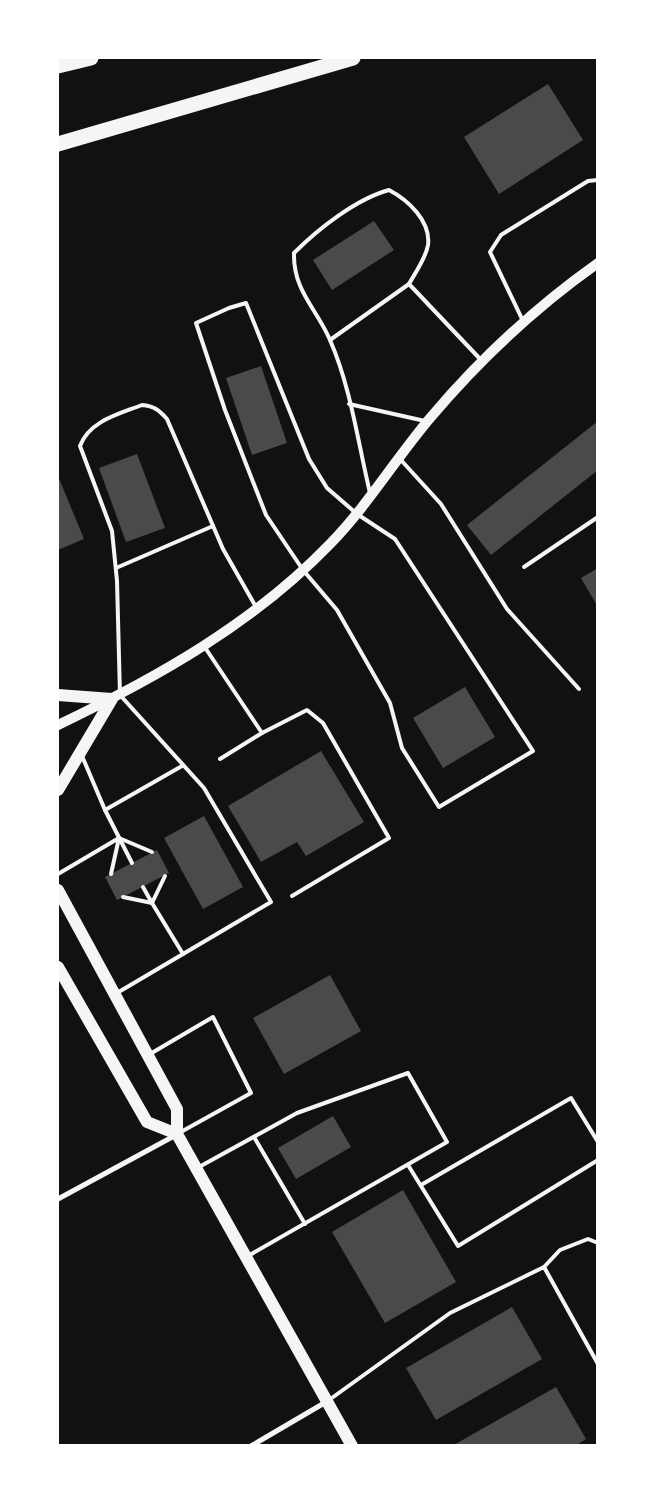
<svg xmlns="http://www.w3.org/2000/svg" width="655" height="1503" font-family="'Source Sans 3',sans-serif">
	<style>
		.building { fill: #4a4a4a }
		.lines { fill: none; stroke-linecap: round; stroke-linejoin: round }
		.service { stroke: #f5f5f5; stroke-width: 4 }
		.minor { stroke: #f5f5f5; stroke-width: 5 }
		.secondary { stroke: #f5f5f5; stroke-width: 10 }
		.primary { stroke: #f5f5f5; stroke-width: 12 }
		.motorway { stroke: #f5f5f5; stroke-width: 15 }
	</style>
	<rect width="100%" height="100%" fill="#111"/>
	<!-- building -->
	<g class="building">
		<path d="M548 84 583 140 499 194 464 137Z"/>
		<path d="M374 221 394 250 332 290 313 260Z"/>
		<path d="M261 366 287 443 252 455 226 378Z"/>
		<path d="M598 421V470L491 555 467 525Z"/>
		<path d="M137 454 165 528 126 542 99 468Z"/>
		<path d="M58 476 84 539 58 550Z"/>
		<path d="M598 568V607L581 578Z"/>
		<path d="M465 687 495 737 443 768 413 718Z"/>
		<path d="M321 751 364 822 306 856 297 842 261 862 228 806Z"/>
		<path d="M204 816 243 887 203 909 164 838Z"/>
		<path d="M157 850 169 873 117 900 105 877Z"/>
		<path d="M330 975 361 1031 284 1074 253 1018Z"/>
		<path d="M333 1116 351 1147 296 1179 278 1148Z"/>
		<path d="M403 1190 456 1282 385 1323 332 1232Z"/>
		<path d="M512 1307 542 1359 436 1420 406 1368Z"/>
		<path d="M556 1387 586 1439 575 1446H452Z"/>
	</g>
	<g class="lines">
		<!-- service -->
		<g class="service">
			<path d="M246 303 309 459 327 488 357 514 395 539 533 751 439 807 402 748 390 703 337 610 303 570 266 515 225 410 196 323 229 308Z"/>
			<path d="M523 321 490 252 501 235 588 181 598 180"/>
			<path d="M330 340 409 284"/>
			<path d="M349 404 425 421"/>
			<path d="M400 459 441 504 507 609 579 689"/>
			<path d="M370 493C358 443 351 388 330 340 317 309 293 291 294 253 318 229 356 199 389 190 408 200 431 221 428 245 426 258 415 273 409 284L482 361"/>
			<path d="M524 567 598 517"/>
			<path d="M116 568 213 526"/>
			<path d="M204 646 262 733 307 710 323 723 389 838 292 896"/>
			<path d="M82 756 105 810"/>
			<path d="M220 759 262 733"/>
			<path d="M119 838 152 852"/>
			<path d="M132 863 105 810 182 766"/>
			<path d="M58 874 119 838 111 874"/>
			<path d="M143 887 152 903"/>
			<path d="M123 897 152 903 183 954"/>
			<path d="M152 903 165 876"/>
			<path d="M117 993 271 902 204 788 120 695 117 581 112 531 80 446C89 421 119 414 142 405 154 406 159 410 167 419L223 549 256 607"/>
			<path d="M150 1054 213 1017 251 1093 179 1133"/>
			<path d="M254 1137 305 1224"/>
			<path d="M408 1165 458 1246 598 1160"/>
			<path d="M199 1167 297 1113 408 1073 447 1142 248 1256"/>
			<path d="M421 1185 571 1098 598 1142"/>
			<path d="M544 1267 560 1250 588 1239 598 1243"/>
			<path d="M329 1400 450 1313 544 1267 598 1364"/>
		</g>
		<!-- minor -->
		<g class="minor">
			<path d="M58 1199 176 1135"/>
			<path d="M251 1446 326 1402"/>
		</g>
		<!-- secondary -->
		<path class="secondary" d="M58 725C156 678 253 624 330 544 368 505 396 458 431 417 480 359 536 307 598 263"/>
		<!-- primary -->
		<g class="primary">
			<path d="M58 695 112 699 58 790"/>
			<path d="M58 890 177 1109V1134L352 1446"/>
			<path d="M58 967 147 1122 177 1134"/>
		</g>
		<!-- motorway -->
		<g class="motorway">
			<path d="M58 66 91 58"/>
			<path d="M58 144 353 58"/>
		</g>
	</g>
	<!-- border -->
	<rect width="655" height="1503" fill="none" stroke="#ffffff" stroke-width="118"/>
</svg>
